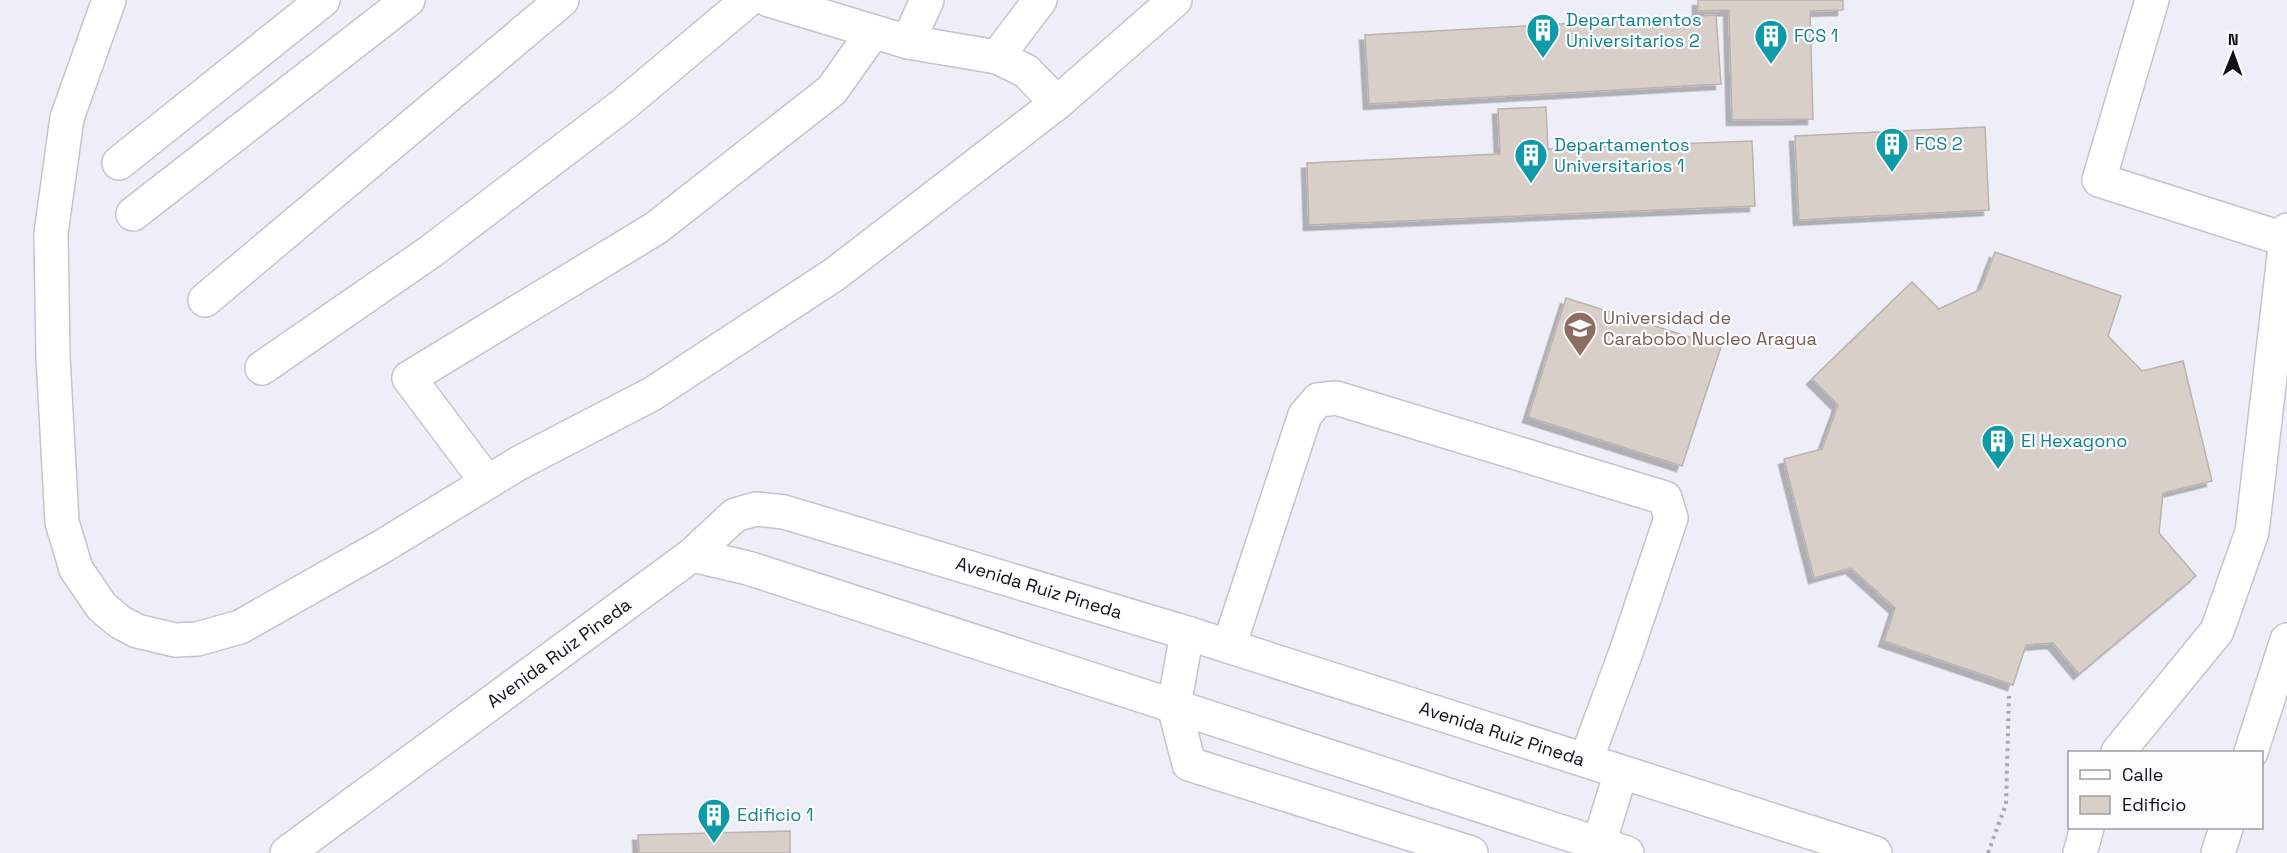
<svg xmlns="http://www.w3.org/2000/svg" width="2287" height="853" font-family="'Space Grotesk',sans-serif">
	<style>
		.building { fill: #d8cfc9; stroke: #bbb3ad; stroke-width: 1.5; filter: url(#shadow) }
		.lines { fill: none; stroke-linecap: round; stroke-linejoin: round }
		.minor-casing { stroke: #c4c4cd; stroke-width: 36 }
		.path { stroke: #a9aab1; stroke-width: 4; stroke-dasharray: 3 4.5; stroke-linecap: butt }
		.minor { stroke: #fff; stroke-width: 33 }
		.labels { text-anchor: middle; stroke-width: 4.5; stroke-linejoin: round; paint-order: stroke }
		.culture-label { font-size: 18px; fill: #0d838f; stroke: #fcfcfe; text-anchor: start }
		.education-label { font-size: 18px; fill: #785e54; stroke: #fcfcfe; text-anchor: start }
		.street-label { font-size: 18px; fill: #111114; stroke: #fcfcfe }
	</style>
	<defs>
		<filter id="shadow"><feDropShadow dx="-5.5" dy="5.5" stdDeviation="0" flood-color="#0004"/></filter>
	</defs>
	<rect width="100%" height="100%" fill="#edeef7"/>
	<!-- building -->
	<g class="building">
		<path d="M1698 0H1843V10L1810 11 1813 119 1732 120 1729 10 1698 11Z"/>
		<path d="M1716 15 1721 84 1369 104 1365 35Z"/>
		<path d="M1546 107 1548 149 1752 141 1755 206 1309 225 1307 163 1500 154 1498 109Z"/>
		<path d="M1985 127 1989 210 1799 220 1795 136Z"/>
		<path d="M1995 252 2121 296 2108 336 2142 371 2183 361 2212 481 2163 493 2159 533 2196 576 2079 674 2053 643 2026 645 2013 685 1884 641 1895 608 1851 568 1814 578 1784 459 1822 449 1838 405 1812 379 1912 282 1939 309 1981 289Z"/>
		<path d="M1566 298 1721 347 1682 466 1528 417Z"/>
		<path d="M790 831V853H639L638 835Z"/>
	</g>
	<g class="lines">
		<defs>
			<g id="minor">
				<path d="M109 0 67 118 51 233 53 357 62 522 76 569 102 607 120 622 137 631 175 640 197 639 240 627 383 546 519 463 652 394 835 274 1057 103 1175 0"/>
				<path d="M769 0 908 42 997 57 1026 71 1057 103"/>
				<path d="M2152 0 2099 180 2284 239"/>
				<path d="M908 42 927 0"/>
				<path d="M997 57 1040 0"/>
				<path d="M119 163 323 0"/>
				<path d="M133 214 408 0"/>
				<path d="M205 300 562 0"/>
				<path d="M262 368 430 252 623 105 748 0"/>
				<path d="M487 482 409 378 656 228 832 90 873 32"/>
				<path d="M692 555 748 568 1627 853"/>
				<path d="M1187 633 1174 706 1189 764 1471 853"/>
				<path d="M1229 646 1305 415 1318 400 1336 398 1665 498 1671 518 1626 652 1586 760"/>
				<path d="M2118 752 2217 631 2252 532 2287 230"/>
				<path d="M2251 752 2287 640"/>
				<path d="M287 853 692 555 735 515 756 509 784 512 1187 633 1875 853"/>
				<path d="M1596 853 1621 772"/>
				<path d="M2080 853 2087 828"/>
				<path d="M2218 853 2226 828"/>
			</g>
		</defs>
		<!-- minor casing -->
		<use href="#minor" class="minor-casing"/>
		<!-- path -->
		<path class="path" d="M1988 853 2006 804 2009 696"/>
		<!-- minor -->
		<use href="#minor" class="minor"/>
	</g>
	<!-- icons -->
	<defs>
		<symbol id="building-pin" viewBox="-11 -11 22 30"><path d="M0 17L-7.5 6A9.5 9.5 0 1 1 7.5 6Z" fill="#0f9aa8" stroke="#fcfcfe"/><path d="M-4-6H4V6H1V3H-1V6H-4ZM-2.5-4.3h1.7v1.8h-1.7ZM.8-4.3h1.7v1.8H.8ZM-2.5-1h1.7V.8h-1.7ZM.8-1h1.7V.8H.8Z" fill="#fff"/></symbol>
		<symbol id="university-pin" viewBox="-11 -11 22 30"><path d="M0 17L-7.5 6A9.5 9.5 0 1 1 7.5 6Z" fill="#8d6e63" stroke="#fcfcfe"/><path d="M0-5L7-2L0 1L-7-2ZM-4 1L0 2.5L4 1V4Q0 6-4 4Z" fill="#fff"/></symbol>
	</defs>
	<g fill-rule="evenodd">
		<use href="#building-pin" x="1524" y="11" width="38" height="52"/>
		<use href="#building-pin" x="1752" y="17" width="38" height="52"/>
		<use href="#building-pin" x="1873" y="125" width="38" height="52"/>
		<use href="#building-pin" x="1512" y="136" width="38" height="52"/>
		<use href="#university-pin" x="1561" y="309" width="38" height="52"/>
		<use href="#building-pin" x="1979" y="422" width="38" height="52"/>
		<use href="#building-pin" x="695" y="796" width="38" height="52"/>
	</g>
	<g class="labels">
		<!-- culture labels -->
		<g class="culture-label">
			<text x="1566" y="26">Departamentos<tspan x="1566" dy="21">Universitarios 2</tspan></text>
			<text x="1794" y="42">FCS 1</text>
			<text x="1915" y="150">FCS 2</text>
			<text x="1554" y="151">Departamentos<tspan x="1554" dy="21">Universitarios 1</tspan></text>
			<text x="2021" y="447">El Hexagono</text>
			<text x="737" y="821">Edificio 1</text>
		</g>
		<!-- education labels -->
		<g class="education-label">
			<text x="1603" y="324">Universidad de<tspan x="1603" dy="21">Carabobo Nucleo Aragua</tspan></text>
		</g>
		<!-- street labels -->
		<g class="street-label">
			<text transform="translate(1039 588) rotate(17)" y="6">Avenida Ruiz Pineda</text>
			<text transform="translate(559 653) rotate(-36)" y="6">Avenida Ruiz Pineda</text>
			<text transform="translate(1502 734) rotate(18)" y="6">Avenida Ruiz Pineda</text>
		</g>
	</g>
	<!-- legend -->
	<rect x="2068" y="751" width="195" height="78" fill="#fcfcfe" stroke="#9e9ea0" stroke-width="1.5"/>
	<rect x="2080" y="770" width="30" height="9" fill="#ffffff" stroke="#9e9ea0" stroke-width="1.5"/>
	<text x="2122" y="781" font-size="18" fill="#111114">Calle</text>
	<rect x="2080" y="796" width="30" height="18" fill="#d8cfc9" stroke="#9e9ea0" stroke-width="1.5"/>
	<text x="2122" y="811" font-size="18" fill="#111114">Edificio</text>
	<!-- north arrow -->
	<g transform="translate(2233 54) rotate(1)" stroke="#fcfcfe" stroke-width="4.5" paint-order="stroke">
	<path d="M0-4.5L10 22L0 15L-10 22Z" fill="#111114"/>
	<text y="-9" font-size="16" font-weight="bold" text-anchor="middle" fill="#111114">N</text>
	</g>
</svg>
